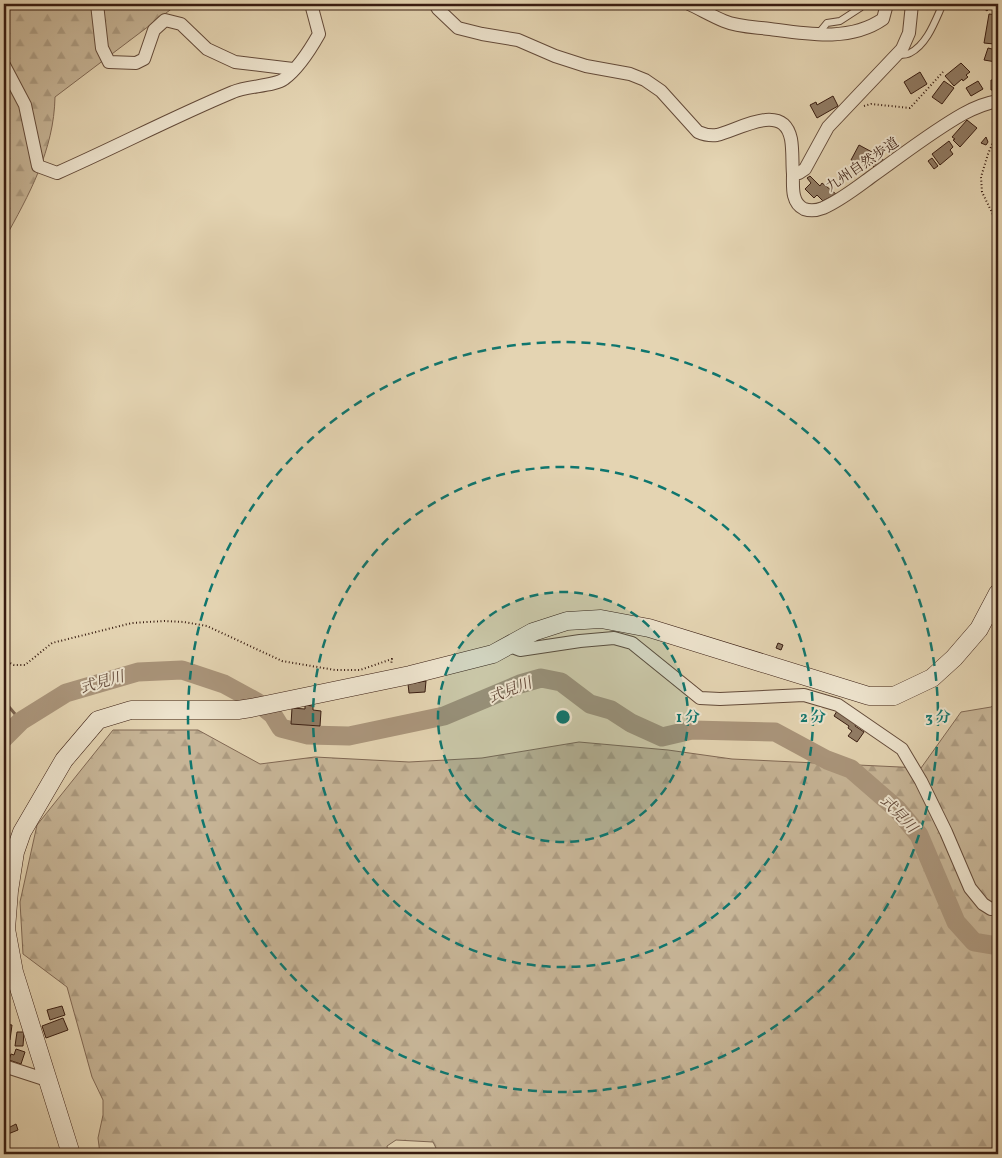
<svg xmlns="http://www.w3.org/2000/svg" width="1002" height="1158" font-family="Vollkorn,'Noto Serif JP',serif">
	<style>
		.forest { fill: url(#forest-firs); stroke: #806854 }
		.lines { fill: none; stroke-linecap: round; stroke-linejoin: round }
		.stream { stroke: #7c6551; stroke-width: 3 }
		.river { stroke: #aa957b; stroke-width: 19 }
		.building { fill: #917c65; stroke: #381c11 }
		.lane-casing { stroke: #634a39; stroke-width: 8 }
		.street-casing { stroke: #634a39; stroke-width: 14 }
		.secondary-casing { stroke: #381c11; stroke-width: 19 }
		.path { stroke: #381c11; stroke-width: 2; stroke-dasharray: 1 2.5; stroke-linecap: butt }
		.lane { stroke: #ede3cd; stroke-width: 6 }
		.street { stroke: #ede3cd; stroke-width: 12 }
		.secondary { stroke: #ede3cd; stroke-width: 18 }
		.ring { fill: none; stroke: #0f766e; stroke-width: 2.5; stroke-dasharray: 9 6 }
		.labels { text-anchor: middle; stroke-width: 4; stroke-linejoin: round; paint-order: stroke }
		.street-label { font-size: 14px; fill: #381c11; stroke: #ede3cd }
		.water-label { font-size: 15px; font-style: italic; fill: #604636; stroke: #ede3cd }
		.centre { fill: #0f766e; stroke: #ede3cd; stroke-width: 2.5 }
		.ring-label { font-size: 15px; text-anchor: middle; font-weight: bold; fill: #0f766e; stroke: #ede3cd; stroke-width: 4; stroke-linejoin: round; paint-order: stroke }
	</style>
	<defs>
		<pattern id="forest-firs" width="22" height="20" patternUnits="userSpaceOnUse" patternTransform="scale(1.25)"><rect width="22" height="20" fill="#c7b597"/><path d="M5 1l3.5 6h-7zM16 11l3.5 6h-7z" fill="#ac9b81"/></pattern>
	</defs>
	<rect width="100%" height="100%" fill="#e4d4b2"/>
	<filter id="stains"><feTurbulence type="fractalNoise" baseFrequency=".004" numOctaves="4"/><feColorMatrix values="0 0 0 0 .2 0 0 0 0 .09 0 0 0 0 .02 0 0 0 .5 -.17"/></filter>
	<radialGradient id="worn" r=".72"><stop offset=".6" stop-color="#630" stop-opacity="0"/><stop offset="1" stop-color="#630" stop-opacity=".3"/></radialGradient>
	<!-- forest -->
	<g class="forest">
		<path d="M4 4H178L55 97C54 150 29 195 4 240Z"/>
		<path d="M998 703V1154H439L433 1142 396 1140 387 1146 388 1154H100L98 1138 103 1115V1100L92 1077 67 987 23 954 20 902 37 825 113 730H198L260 764 315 757 409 762 482 758 579 742 668 750 732 759 921 768 961 712 991 707Z"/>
	</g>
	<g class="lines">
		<!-- stream -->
		<path class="stream" d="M4 701 21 721"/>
		<!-- river -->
		<path class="river" d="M4 738 21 721 66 693 138 672 182 670 224 684 257 702 273 715 281 728 308 735 349 736 444 716 520 684 541 678 561 682 590 704 611 710 631 723 662 737 692 730 775 732 827 760 851 769 897 809 919 835 956 922 974 942 998 946"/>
	</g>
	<!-- building -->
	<g class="building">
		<path d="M978 4H989L991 6 987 11Z"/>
		<path d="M989 14 998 15V40H995L994 44 984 43Z"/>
		<path d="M998 44V55L996 62 984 60 988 48 996 50Z"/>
		<path d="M961 63 970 72 966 75 968 77 963 81 962 79 954 86 945 76Z"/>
		<path d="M920 72 927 84 911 94 904 82Z"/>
		<path d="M994 78H998V90H991V80H994Z"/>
		<path d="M944 81 954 88 942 104 932 97Z"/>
		<path d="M978 81 983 89 971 96 966 88Z"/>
		<path d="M833 96 838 106 817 118 810 105 816 102 817 105Z"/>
		<path d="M967 120 977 128 960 147 953 140 955 139 952 137Z"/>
		<path d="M986 137 988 142 986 145 981 143Z"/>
		<path d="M949 141 953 147 950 150 953 154 940 165 932 154Z"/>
		<path d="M859 145 872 152 862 169 853 164 854 161 851 160Z"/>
		<path d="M879 155 884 161 875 168 872 165 875 163 873 161Z"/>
		<path d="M932 158 938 166 934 169 928 161Z"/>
		<path d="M810 176 820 186 822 183 836 194 823 201 817 195 814 198 805 189 811 183 807 178Z"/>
		<path d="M778 643 783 645 781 650 776 648Z"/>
		<path d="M426 681 425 692 409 693 408 684Z"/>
		<path d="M305 705 313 706V710L321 711 320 726 291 724 292 708 305 709Z"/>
		<path d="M837 711 856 724 855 726 864 732 857 742 848 736 852 731 848 728 849 726 834 716Z"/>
		<path d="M62 1006 65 1015 50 1020 47 1010Z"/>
		<path d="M63 1018 68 1030 46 1038 42 1026Z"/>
		<path d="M4 1024 12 1025 10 1040H4Z"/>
		<path d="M17 1032H24L23 1046H15Z"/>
		<path d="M16 1049 25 1052 21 1064 9 1060 11 1054 14 1055Z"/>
		<path d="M16 1124 18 1130 8 1134 6 1129Z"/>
	</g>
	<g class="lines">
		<defs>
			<g id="lane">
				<path d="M818 34 827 23 840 21 860 8 863 4"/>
				<path d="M898 55C902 55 907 55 910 53 926 45 934 24 941 8"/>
			</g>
			<g id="street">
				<path d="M97 4 102 48 109 62 136 63 144 59 154 30 165 20 181 24 207 49 235 62 293 69"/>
				<path d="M435 4 438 9 458 28 482 34 518 40 555 56 586 66 630 74 645 80 661 91 698 132C705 135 710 136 717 135 739 130 783 101 791 139 793 150 792 163 793 174"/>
				<path d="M689 4C700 9 712 16 724 21 738 27 755 27 770 29 807 34 850 42 883 19L887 4"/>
				<path d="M912 4 909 33 902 49 828 127 805 169 799 173 793 174C793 186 791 203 804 209 810 211 818 210 823 208 841 200 856 188 871 177 901 156 931 132 963 114 974 108 986 103 998 101"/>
				<path d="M4 65 25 105 38 166 57 173C116 147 173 117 233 92 246 86 275 86 284 79 299 68 310 50 319 34L311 4"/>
				<path d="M507 645 520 650 580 641 614 638 632 643 700 698 720 699 804 695 838 705 902 749 921 781 946 832 970 888 983 904 991 909"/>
				<path d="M4 1066 47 1080"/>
			</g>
			<path id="secondary" d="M71 1154 14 972 6 929 9 891 15 852 22 832 64 760 98 720 131 710H238L251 708 410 675 493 654 533 632 567 621 601 619 649 628 869 696H894L932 678 954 658 979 629 998 593"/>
		</defs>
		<!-- lane casing -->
		<use href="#lane" class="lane-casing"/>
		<!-- street casing -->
		<use href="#street" class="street-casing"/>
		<!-- secondary casing -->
		<use href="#secondary" class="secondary-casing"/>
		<!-- path -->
		<g class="path">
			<path d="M864 106 871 104 910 108 943 72"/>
			<path d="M998 117 997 133 988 154 981 177 982 192 998 225"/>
			<path d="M4 660 14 665H25L52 643 132 623 164 621 184 622 207 626 282 661 335 670H360L392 659 391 665"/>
		</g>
		<!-- lane -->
		<use href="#lane" class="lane"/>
		<!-- street -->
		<use href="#street" class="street"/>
		<!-- secondary -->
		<use href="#secondary" class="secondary"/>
	</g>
	<!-- distance rings -->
	<circle cx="563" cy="717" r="125" fill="#0f766e" fill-opacity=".12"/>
	<g class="ring">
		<circle cx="563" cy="717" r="125"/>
		<circle cx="563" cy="717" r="250"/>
		<circle cx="563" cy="717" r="375"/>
	</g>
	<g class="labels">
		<!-- street labels -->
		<g class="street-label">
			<text transform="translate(862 164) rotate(-34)" y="5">九州自然歩道</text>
		</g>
		<!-- water labels -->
		<g class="water-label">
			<text transform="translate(102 682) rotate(-16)" y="5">式見川</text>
			<text transform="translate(510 690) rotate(-21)" y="5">式見川</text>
			<text transform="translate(899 814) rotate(46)" y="5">式見川</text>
		</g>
	</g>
	<circle cx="563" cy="717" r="8" class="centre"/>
	<g class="ring-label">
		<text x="688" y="722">1 分</text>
		<text x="813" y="722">2 分</text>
		<text x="938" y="722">3 分</text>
	</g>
	<!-- margin -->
	<rect width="1002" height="1158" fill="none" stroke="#e4d4b2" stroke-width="20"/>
	<rect x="5" y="5" width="992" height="1148" fill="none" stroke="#381c11" stroke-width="2.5"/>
	<rect x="10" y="10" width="982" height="1138" fill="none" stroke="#381c11"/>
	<rect width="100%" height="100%" filter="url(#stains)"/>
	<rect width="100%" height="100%" fill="url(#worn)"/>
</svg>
